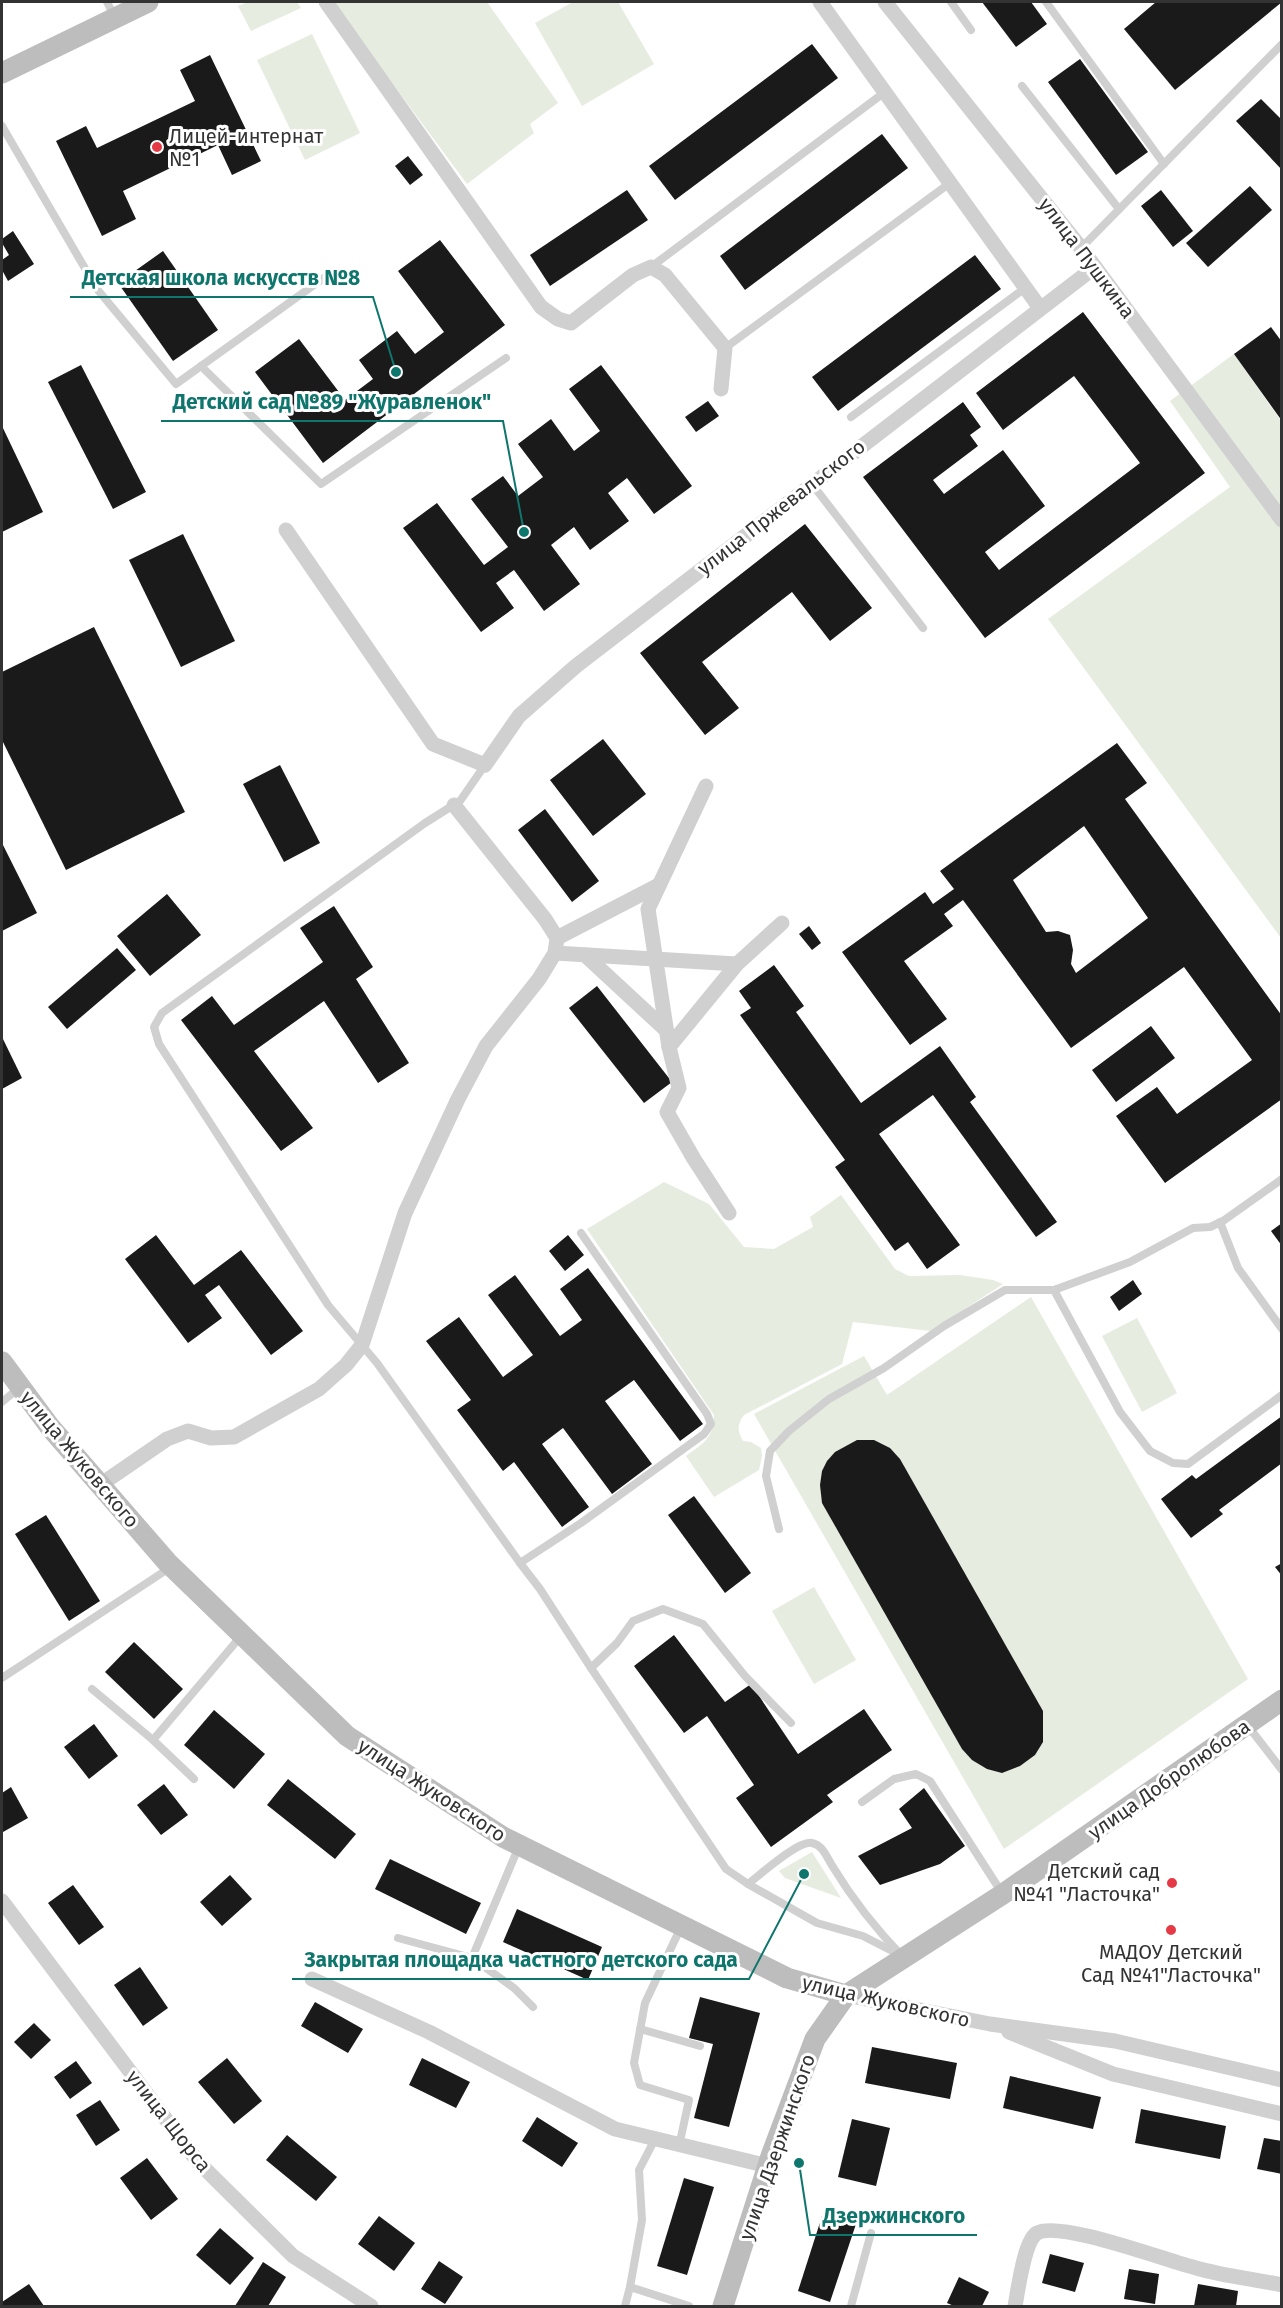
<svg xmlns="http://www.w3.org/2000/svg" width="1283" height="2308" font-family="'Fira Sans',sans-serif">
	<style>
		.green { fill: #e6ecdf }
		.building { fill: #1a1a1a; fill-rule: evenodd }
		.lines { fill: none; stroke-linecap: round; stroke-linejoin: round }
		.lane { stroke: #d0d0d0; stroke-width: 8 }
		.street { stroke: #d0d0d0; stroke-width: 15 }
		.secondary { stroke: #bdbdbd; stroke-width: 21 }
		.poi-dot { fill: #e63946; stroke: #fff; stroke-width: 2 }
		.labels { text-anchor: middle; stroke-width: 6; stroke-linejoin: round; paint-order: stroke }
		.poi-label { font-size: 20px; fill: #333; stroke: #fff; text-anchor: start }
		.street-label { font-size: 20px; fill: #333; stroke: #fff }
		.leader { fill: none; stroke: #0f766e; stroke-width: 2 }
		.callout-dot { fill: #0f766e; stroke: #fff; stroke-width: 2 }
		.callout-label { font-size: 21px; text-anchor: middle; font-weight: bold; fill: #0f766e; stroke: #fff; stroke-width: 6; stroke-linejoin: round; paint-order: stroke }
	</style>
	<rect width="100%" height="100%" fill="#fff"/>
	<!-- green -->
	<g class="green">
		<path d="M248 2H297L301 8 251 31 238 6Z"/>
		<path d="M332 2H487L558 103 530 124 534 133 467 184Z"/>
		<path d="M573 2H618L654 64 582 106 535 23Z"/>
		<path d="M312 34 360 133 305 160 257 60Z"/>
		<path d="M1234 354 1281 421V938L1048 619 1230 487 1170 401Z"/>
		<path d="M664 1182 709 1204 744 1247 774 1249 813 1227 810 1217 841 1195 895 1269 909 1276 960 1275 993 1280 1003 1284 931 1331 853 1322 842 1364 744 1415C737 1425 737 1430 743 1441L751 1442 761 1448 762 1456 759 1470 714 1497 686 1456C705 1442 713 1439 714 1415L587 1229Z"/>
		<path d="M1031 1297 1248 1679 1004 1849 754 1414 864 1356 887 1395Z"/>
		<path d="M1137 1318 1177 1393 1142 1412 1102 1336Z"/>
		<path d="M814 1587 856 1660 814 1684 772 1611Z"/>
		<path d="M812 1852 841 1898 785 1878 779 1871Z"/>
	</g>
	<!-- building -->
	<g class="building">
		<path d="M982 2H1031L1047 24 1016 47Z"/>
		<path d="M1156 2H1282L1175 90 1124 29Z"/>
		<path d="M812 44 838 78 675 200 649 166Z"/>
		<path d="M210 55 261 161 232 175 218 145 123 191 136 219 102 236 56 141 86 126 97 148 195 101 180 70Z"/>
		<path d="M1080 59 1148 152 1116 175 1048 82Z"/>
		<path d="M1261 99 1282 120V170L1236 121Z"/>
		<path d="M882 134 908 168 745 290 720 256Z"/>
		<path d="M408 156 423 175 410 185 395 166Z"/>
		<path d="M1250 186 1272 210 1208 267 1186 243Z"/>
		<path d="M627 190 648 220 550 286 530 255Z"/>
		<path d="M1161 190 1193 231 1173 247 1141 206Z"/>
		<path d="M13 231 34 264 8 281 2 270V260L9 255 2 243V239Z"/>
		<path d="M440 240 505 325 323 463 255 372 299 339 345 400 373 379 359 360 397 331 415 354 444 332 398 271Z"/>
		<path d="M163 251 218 330 173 361 118 283Z"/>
		<path d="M975 255 1001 289 838 411 812 377Z"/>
		<path d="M1083 312 1205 473 985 638 863 477 963 402 981 427 970 435 978 446 933 480 944 494 1003 450 1045 506 985 552 999 570 1140 463 1074 376 1003 430 976 393Z"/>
		<path d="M1271 327 1282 342V421L1234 354Z"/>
		<path d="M81 365 146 492 113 509 48 382Z"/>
		<path d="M601 365 692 486 654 514 627 478 608 493 629 521 590 550 574 527 551 545 580 584 544 611 514 570 496 583 514 608 481 632 403 528 437 503 484 565 508 547 471 499 503 476 518 496 543 477 518 444 551 419 574 451 600 431 569 389Z"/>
		<path d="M708 401 719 416 696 432 685 417Z"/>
		<path d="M2 426 43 512 2 532Z"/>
		<path d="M805 524 872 608 830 641 792 592 702 662 739 708 705 735 640 653Z"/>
		<path d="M183 534 235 641 181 667 129 560Z"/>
		<path d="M94 627 185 812 66 870 2 740V672Z"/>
		<path d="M603 739 646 794 593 836 550 780Z"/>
		<path d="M1117 743 1147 783 1125 799 1282 1016V1099L1165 1183 1116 1116 1157 1087 1177 1114 1252 1060 1184 967 1071 1048 963 900 944 914 953 926 904 961 947 1019 910 1045 842 952 925 892 933 904 954 889 940 871ZM1084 826 1148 918 1076 973 1071 964 1073 950 1070 935 1058 931 1046 932 1013 880Z"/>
		<path d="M280 765 320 843 284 862 243 784Z"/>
		<path d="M545 809 599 881 572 902 518 830Z"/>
		<path d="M2 843 37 913 2 931Z"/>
		<path d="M167 894 201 935 150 976 117 936Z"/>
		<path d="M334 906 373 967 356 979 409 1063 378 1083 324 1001 254 1051 313 1128 281 1151 181 1020 212 996 234 1025 323 962 300 928Z"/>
		<path d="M809 926 821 943 812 950 799 934Z"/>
		<path d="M117 948 136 970 67 1029 48 1007Z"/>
		<path d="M774 965 804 1006 796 1012 861 1103 940 1046 976 1097 970 1102 1057 1222 1036 1237 933 1095 879 1134 960 1245 927 1269 908 1242 895 1251 835 1167 845 1160 740 1015 751 1008 739 991Z"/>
		<path d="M597 986 672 1082 644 1103 569 1008Z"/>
		<path d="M1151 1026 1175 1058 1116 1102 1092 1070Z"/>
		<path d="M2 1037 22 1078 2 1089Z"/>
		<path d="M1282 1223V1246L1271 1231Z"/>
		<path d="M156 1235 194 1285 241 1250 303 1331 271 1355 219 1285 205 1295 222 1318 188 1343 125 1259Z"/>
		<path d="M568 1235 584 1255 565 1271 549 1251Z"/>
		<path d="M588 1268 703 1424 680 1441 634 1380 605 1401 652 1464 612 1494 563 1428 542 1444 589 1507 562 1527 514 1462 503 1471 457 1410 471 1400 426 1341 459 1317 503 1377 533 1355 488 1295 515 1275 560 1336 582 1320 560 1289Z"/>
		<path d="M1133 1280 1142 1294 1119 1311 1110 1297Z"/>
		<path d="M1282 1416V1463L1219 1510 1223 1514 1191 1538 1161 1499 1192 1475 1196 1479Z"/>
		<path d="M857 1440H874L890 1448 900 1459 1043 1711V1742L1035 1755 1020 1766 1002 1773 987 1769 972 1760 962 1749 822 1503 820 1485 822 1471 827 1461 835 1452Z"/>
		<path d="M694 1496 751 1573 725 1593 668 1515Z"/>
		<path d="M46 1515 100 1601 69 1621 15 1534Z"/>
		<path d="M1282 1563V1576L1275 1567Z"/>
		<path d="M674 1635 725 1702 751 1684 798 1754 864 1709 892 1750 827 1795 833 1802 771 1847 736 1798 754 1785 707 1716 684 1733 634 1666Z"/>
		<path d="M134 1642 183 1689 154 1719 105 1672Z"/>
		<path d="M214 1710 265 1754 234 1789 184 1745Z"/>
		<path d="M94 1724 118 1756 89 1779 64 1747Z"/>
		<path d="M288 1779 356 1834 335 1859 267 1805Z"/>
		<path d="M164 1784 188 1815 161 1835 137 1805Z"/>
		<path d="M11 1787 28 1818 3 1832 2 1828V1793Z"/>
		<path d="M924 1788 965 1846 940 1864 880 1885 858 1856 912 1828 899 1809Z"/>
		<path d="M390 1859 481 1903 466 1934 375 1889Z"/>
		<path d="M230 1875 252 1899 222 1926 200 1902Z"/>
		<path d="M73 1885 104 1927 79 1945 48 1903Z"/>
		<path d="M517 1909 602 1947 588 1980 503 1942Z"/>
		<path d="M140 1967 168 2008 143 2026 114 1985Z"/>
		<path d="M700 1997 760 2013 729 2127 694 2118 713 2044 689 2038Z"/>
		<path d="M315 2002 363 2029 348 2053 301 2026Z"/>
		<path d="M34 2023 51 2040 31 2059 14 2042Z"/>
		<path d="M872 2047 957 2063 950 2099 865 2083Z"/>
		<path d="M227 2058 262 2101 234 2124 198 2082Z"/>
		<path d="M422 2058 470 2082 456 2108 409 2085Z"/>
		<path d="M76 2061 92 2083 70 2099 54 2077Z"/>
		<path d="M1010 2076 1101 2097 1093 2129 1003 2108Z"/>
		<path d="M100 2100 120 2130 96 2146 76 2115Z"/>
		<path d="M1141 2109 1226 2126 1220 2159 1135 2143Z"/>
		<path d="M537 2117 578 2143 562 2167 522 2141Z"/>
		<path d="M852 2119 890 2128 876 2186 838 2177Z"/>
		<path d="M287 2135 337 2177 316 2201 266 2160Z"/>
		<path d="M1264 2138 1282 2141V2174L1257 2169Z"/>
		<path d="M147 2158 178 2199 151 2220 120 2178Z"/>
		<path d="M684 2178 714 2187 687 2275 657 2266Z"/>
		<path d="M823 2213 856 2224 830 2302 798 2291Z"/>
		<path d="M379 2216 415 2243 394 2271 358 2244Z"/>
		<path d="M220 2228 254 2258 230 2285 196 2255Z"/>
		<path d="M1050 2254 1084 2263 1075 2292 1042 2283Z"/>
		<path d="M439 2261 463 2277 445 2304 421 2289Z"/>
		<path d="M263 2262 286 2277 268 2306H235Z"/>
		<path d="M1129 2269 1159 2274 1155 2304 1124 2299Z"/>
		<path d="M959 2277 989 2292 982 2306H954L947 2303Z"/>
		<path d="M29 2284 44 2306H2V2302Z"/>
		<path d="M1198 2284 1238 2291 1236 2306H1194Z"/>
	</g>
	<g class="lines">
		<!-- lane -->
		<g class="lane">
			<path d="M107 2 114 16"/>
			<path d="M951 2 971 30"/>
			<path d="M1046 2 1164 164"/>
			<path d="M1022 86 1119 209"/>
			<path d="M2 126 97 289 176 384 332 272"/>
			<path d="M1081 248 1282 44"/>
			<path d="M651 267 885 92"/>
			<path d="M725 348 950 183"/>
			<path d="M201 366 321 484 506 358"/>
			<path d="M851 417 1025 288"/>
			<path d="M812 484 923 628"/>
			<path d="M485 765 460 801 425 823 162 1013 154 1027 159 1044 328 1305 377 1363 520 1563"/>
			<path d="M1220 1222 1238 1268 1282 1329"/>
			<path d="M581 1233 707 1414 711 1424 704 1434 581 1523 520 1563 540 1589 591 1668"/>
			<path d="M1054 1290 1120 1412 1150 1451 1173 1463 1188 1464 1282 1395"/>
			<path d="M2 1402 19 1388"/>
			<path d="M779 1529 766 1476 770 1451 789 1431 829 1399 884 1368 944 1326 1005 1290H1054L1130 1262 1193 1228 1210 1227 1223 1221 1282 1179"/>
			<path d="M2 1678 171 1567"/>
			<path d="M92 1689 153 1740 241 1636"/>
			<path d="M791 1723 745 1676 703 1624 663 1609 633 1621 617 1643 591 1668 726 1869 748 1884C760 1875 798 1840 812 1843 823 1845 827 1858 833 1867 853 1900 876 1929 903 1957"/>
			<path d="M1248 1726 1282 1770"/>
			<path d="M153 1740 194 1779"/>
			<path d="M862 1802 894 1779 916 1774 930 1781 1002 1893"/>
			<path d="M748 1884 817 1923 863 1936 898 1954"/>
			<path d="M398 1938 472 1958 519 1846"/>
			<path d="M472 1958 514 1988 533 2007"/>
			<path d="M640 2029 700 2046"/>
			<path d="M655 2139 639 2170 642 2220 630 2287 689 2306"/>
			<path d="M679 2146 689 2100 640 2085 634 2063 645 2003 681 1927"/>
			<path d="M625 2306 630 2287"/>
			<path d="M851 2306 871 2233"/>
		</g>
		<!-- street -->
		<g class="street">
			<path d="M326 2 541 307 558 319 571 323 633 275 651 267 665 275 725 348 721 389"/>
			<path d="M820 2 1040 308"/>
			<path d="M885 2 1081 248 1282 520"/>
			<path d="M286 530 433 744 485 765 519 716 576 666 1095 267"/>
			<path d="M706 786 648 909 669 1047 679 1088 667 1112 694 1159 729 1213"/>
			<path d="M557 938 659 885"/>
			<path d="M555 953 737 964 782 923"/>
			<path d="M585 955 666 1030"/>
			<path d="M669 1047 737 964"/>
			<path d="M100 1485 167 1439 188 1431 211 1438 234 1437 319 1389 346 1365 362 1345 405 1213 458 1099 486 1046 539 979 555 953 557 938 545 919 454 805"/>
			<path d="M2 1901 198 2162 293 2256 371 2306"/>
			<path d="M312 1979 429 2032 615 2129 768 2166"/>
			<path d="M846 1995 990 2024 1115 2041 1282 2080"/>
			<path d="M1009 2032 1113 2074 1282 2114"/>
			<path d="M1015 2306C1018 2291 1024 2241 1037 2233 1060 2220 1167 2261 1196 2268 1224 2276 1253 2279 1282 2285"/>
		</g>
		<!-- secondary -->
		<g class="secondary">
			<path d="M2 73 148 2"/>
			<path d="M2 1362 50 1427 167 1562 347 1736 503 1837 787 1978 846 1995"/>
			<path d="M723 2306 771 2156 815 2039 846 1995 1003 1894 1282 1700"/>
		</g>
	</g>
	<!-- markers -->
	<g class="poi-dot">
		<circle cx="157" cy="147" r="6"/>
		<circle cx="1172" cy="1883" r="6"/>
		<circle cx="1171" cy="1930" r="6"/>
	</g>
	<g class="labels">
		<!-- poi labels -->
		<g class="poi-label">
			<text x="169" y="143">Лицей-интернат<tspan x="169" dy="23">№1</tspan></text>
			<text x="1160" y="1878" text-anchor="end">Детский сад<tspan x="1160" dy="23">№41 "Ласточка"</tspan></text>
			<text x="1171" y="1959" text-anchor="middle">МАДОУ Детский<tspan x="1171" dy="23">Сад №41"Ласточка"</tspan></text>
		</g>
		<!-- street labels -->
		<g class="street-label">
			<text transform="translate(1087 258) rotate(53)" y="7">улица Пушкина</text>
			<text transform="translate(781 507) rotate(-38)" y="7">улица Пржевальского</text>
			<text transform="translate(80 1459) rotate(50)" y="7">улица Жуковского</text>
			<text transform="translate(1169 1779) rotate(-35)" y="7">улица Добролюбова</text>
			<text transform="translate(432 1790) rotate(33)" y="7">улица Жуковского</text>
			<text transform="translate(886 2001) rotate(13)" y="7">улица Жуковского</text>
			<text transform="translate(169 2121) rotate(52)" y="7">улица Щорса</text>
			<text transform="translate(777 2147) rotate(-71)" y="7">улица Дзержинского</text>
		</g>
	</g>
	<!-- callouts -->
	<path class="leader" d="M396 372L373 297H70M524 532L503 421H161M804 1874L749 1979H292M799 2163L810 2235H977"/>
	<g class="callout-dot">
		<circle cx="396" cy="372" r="6"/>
		<circle cx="524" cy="532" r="6"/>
		<circle cx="804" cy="1874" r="6"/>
		<circle cx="799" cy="2163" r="6"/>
	</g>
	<g class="callout-label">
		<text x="221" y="285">Детская школа искусств №8</text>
		<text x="332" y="409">Детский сад №89 "Журавленок"</text>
		<text x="521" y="1967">Закрытая площадка частного детского сада</text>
		<text x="894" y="2223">Дзержинского</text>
	</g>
	<!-- border -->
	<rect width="1283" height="2308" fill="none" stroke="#333333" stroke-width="6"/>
</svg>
